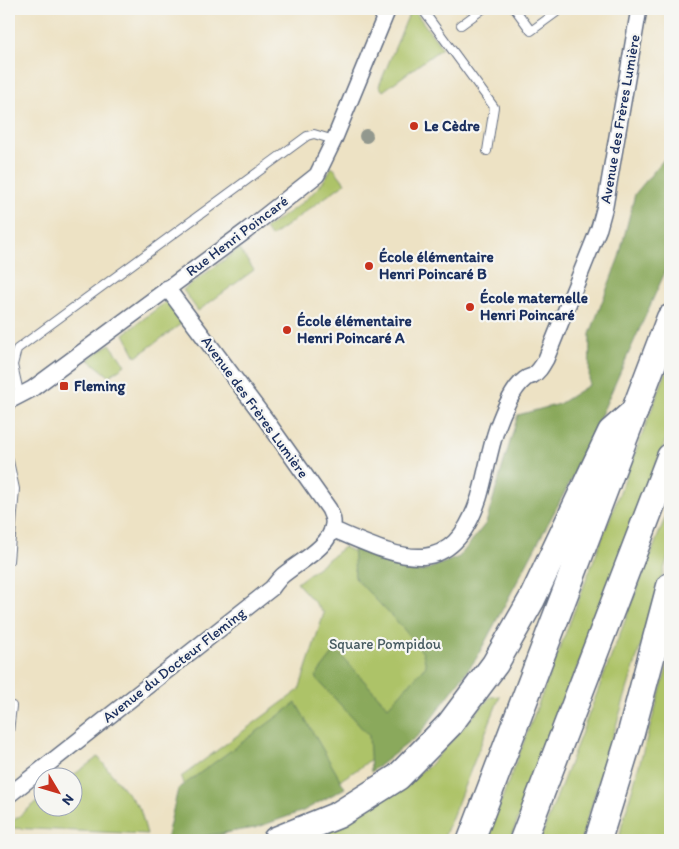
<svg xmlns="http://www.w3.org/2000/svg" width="679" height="849" font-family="Itim,sans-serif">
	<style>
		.green { fill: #adc367; stroke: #647962 }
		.forest { fill: #8aa95c; stroke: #526c5d }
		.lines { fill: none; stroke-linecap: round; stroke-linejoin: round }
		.service-casing { stroke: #646e82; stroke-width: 10 }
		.minor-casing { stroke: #646e82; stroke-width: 18 }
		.motorway-casing { stroke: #646e82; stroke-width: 29 }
		.service { stroke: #fff; stroke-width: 8 }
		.minor { stroke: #fff; stroke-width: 15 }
		.motorway { stroke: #fff; stroke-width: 26 }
		.tree { fill: #92988e }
		.poi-dot { fill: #c8321e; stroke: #f6f6f2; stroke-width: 2 }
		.labels { text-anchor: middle; stroke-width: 4.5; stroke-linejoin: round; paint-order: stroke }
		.street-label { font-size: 15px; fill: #1b2f5e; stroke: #f6f6f2 }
		.poi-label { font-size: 15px; font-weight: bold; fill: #1b2f5e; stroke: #f6f6f2; text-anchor: start }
		.park-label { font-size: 15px; fill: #475b61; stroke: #f6f6f2 }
	</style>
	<rect width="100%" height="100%" fill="#f6f6f2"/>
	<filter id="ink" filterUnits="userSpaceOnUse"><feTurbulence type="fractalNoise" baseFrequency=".02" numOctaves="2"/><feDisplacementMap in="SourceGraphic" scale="10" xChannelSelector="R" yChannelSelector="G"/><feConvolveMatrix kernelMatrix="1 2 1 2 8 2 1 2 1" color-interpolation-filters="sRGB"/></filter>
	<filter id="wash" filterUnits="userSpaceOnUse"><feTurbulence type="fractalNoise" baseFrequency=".0096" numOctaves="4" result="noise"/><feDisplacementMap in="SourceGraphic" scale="20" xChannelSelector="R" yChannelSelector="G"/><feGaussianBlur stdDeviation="1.12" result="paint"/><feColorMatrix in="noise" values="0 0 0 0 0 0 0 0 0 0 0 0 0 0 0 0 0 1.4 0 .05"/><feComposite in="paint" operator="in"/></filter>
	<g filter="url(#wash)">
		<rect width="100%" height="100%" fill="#ede2c4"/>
		<!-- green -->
		<g class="green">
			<path d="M411 9H413L442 48 383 91 379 86Z"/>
			<path d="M332 166 345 183 271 237 265 229C289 211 320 195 332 166Z"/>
			<path d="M239 249 254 270 198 311 183 290Z"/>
			<path d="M168 300 185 321 136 357 124 334Z"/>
			<path d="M110 344 125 365 109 376 88 359Z"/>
			<path d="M670 362V429L510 840H486Z"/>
			<path d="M670 505V550L581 840H540Z"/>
			<path d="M344 547 417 583 506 594 403 732 361 767 295 809 207 840H200L181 777 299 690 324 613 297 583Z"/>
			<path d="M670 657V840H619L622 825Z"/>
			<path d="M500 696 443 840H302L348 821 429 766 490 697Z"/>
			<path d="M98 757 140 809 147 834 9 828V824L42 798V806H72V776Z"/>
		</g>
		<!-- forest -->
		<g class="forest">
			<path d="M670 152V261L575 473 476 659 420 734 371 772 369 736 315 677 336 650 388 707 426 666 423 653 402 627 355 578 353 543 420 572 459 557 486 523 518 415 559 404 589 385 590 334 619 257 635 194Z"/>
			<path d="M296 703 345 788 303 811 255 828 179 840H166L178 789Z"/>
		</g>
	</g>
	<g filter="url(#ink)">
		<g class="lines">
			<defs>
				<g id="service">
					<path d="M422 9 494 107 487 151"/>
					<path d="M515 9 531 31 561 9"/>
					<path d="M461 25 483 9"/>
					<path d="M20 397 13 365 17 349 307 136 314 134 334 140"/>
					<path d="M9 461 15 489 9 561"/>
					<path d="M9 706H12L9 732"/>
				</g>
				<g id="minor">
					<path d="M9 401 32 389 246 231 317 175 334 140 388 9"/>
					<path d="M332 529C396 556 450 586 479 498 486 475 489 451 497 428 502 414 513 388 525 379 527 377 529 377 532 376 539 372 542 366 546 359L599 228 605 206 639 9"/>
					<path d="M9 795 272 588C275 584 278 580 282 576 297 563 332 546 333 524 334 519 331 514 329 509L266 420 167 288"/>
				</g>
				<g id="motorway">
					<path d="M276 840 338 815 398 777 450 724 495 664 532 599 611 432 635 411"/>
					<path d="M471 840 670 318"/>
					<path d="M523 840 670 457"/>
					<path d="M598 840 631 733 670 586"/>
				</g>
			</defs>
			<!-- service casing -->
			<use href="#service" class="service-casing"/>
			<!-- minor casing -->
			<use href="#minor" class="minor-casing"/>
			<!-- motorway casing -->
			<use href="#motorway" class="motorway-casing"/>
			<!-- service -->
			<use href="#service" class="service"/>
			<!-- minor -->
			<use href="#minor" class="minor"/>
			<!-- motorway -->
			<use href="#motorway" class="motorway"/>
		</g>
		<!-- trees -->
		<circle class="tree" cx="366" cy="136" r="7"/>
	</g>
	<!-- markers -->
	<g class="poi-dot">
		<circle cx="414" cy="126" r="5"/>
		<circle cx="369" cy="266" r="5"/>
		<circle cx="470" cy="307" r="5"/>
		<circle cx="287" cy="330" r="5"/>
		<rect x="59" y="381" width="10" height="10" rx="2.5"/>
	</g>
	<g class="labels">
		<!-- street labels -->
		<g class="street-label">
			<text transform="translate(620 119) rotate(-80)" y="5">Avenue des Frères Lumière</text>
			<text transform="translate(237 236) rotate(-37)" y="5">Rue Henri Poincaré</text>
			<text transform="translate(255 407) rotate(54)" y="5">Avenue des Frères Lumière</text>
			<text transform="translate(174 665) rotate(-38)" y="5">Avenue du Docteur Fleming</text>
		</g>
		<!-- poi labels -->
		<g class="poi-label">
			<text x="424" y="131">Le Cèdre</text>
			<text x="379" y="262">École élémentaire<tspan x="379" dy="17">Henri Poincaré B</tspan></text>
			<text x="480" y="303">École maternelle<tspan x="480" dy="17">Henri Poincaré</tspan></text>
			<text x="297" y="326">École élémentaire<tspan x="297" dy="17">Henri Poincaré A</tspan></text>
			<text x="74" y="391">Fleming</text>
		</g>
		<!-- park labels -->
		<g class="park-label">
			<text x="385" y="649">Square Pompidou</text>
		</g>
	</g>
	<!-- margin -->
	<rect width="679" height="849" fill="none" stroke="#f6f6f2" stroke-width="30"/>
	<!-- north arrow -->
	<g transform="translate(58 792) rotate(128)"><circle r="24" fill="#f6f6f2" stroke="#9ea6b7"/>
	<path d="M0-4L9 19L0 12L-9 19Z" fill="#c8321e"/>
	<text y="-8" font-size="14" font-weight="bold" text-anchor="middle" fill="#1b2f5e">N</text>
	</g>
</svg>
